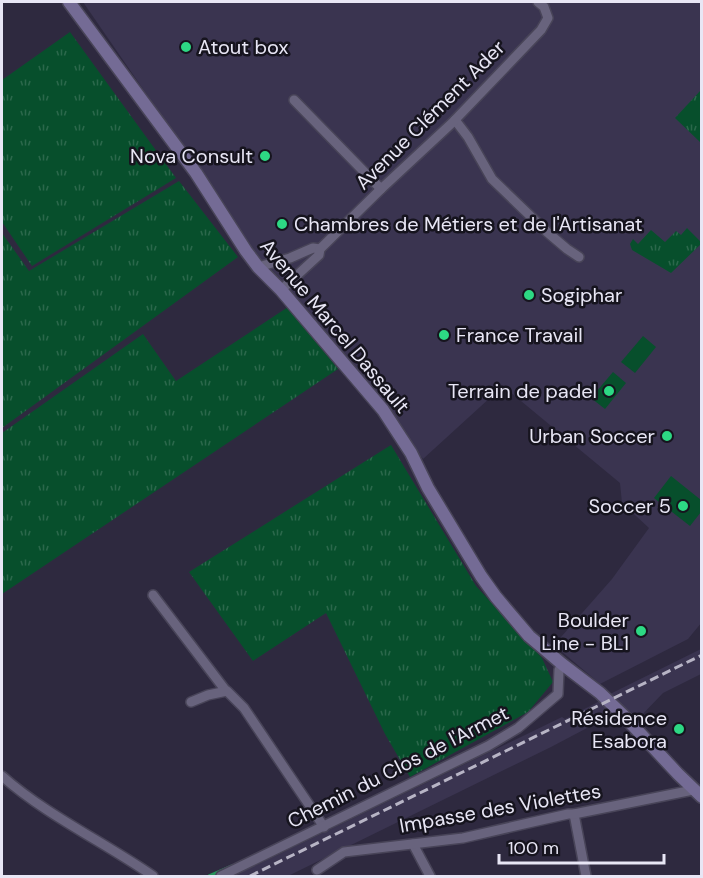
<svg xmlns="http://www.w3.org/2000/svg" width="703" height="878" font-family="'DM Sans',sans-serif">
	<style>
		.built { fill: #3a3450 }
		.grass { fill: url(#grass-tufts) }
		.pitch { fill: #074f2c }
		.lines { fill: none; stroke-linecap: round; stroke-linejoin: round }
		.stream { stroke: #26935a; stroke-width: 3 }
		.street-casing { stroke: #484458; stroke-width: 12 }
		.secondary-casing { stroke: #484458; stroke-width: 15 }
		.street { stroke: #68637d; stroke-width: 9 }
		.secondary { stroke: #746b95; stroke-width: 12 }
		.rail { stroke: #b7b4c5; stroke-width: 3; stroke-dasharray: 9 4.5; stroke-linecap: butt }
		.poi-dot { fill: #2dd884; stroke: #16141e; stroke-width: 2 }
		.labels { text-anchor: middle; stroke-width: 5; stroke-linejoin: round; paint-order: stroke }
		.poi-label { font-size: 20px; fill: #e8e6f5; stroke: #16141e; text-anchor: end }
		.street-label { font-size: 20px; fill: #e8e6f5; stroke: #16141e }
	</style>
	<defs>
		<pattern id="grass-tufts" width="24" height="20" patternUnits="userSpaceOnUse" patternTransform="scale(1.5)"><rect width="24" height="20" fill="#074f2c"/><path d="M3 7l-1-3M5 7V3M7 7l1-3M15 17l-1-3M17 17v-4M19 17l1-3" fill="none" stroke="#2b684b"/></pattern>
	</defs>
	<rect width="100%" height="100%" fill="#2e293f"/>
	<!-- built -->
	<g class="built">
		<path d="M83 2H701L702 622 688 639 600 684 554 645 612 579 649 528 622 503 620 483 503 386 423 459 256 253Z"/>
		<path d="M701 649V674L663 693 639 718 625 708 551 747 288 876H234L562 717 565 719 596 703 612 693Z"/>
	</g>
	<!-- grass -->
	<g class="grass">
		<path d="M70 32 176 178 32 266 2 222V80Z"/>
		<path d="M701 90V143L675 118Z"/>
		<path d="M179 181 238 257 2 428V233L29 271Z"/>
		<path d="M687 228 701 242V244L671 273 632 250 630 244 633 239 638 244 651 230 665 242 676 231 681 235Z"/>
		<path d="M288 307 338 369 2 594V433L143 334 176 381Z"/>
		<path d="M391 445 476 586 542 658 553 682 528 712 410 777 385 734 326 613 253 661 189 572Z"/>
	</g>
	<!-- pitch -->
	<g class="pitch">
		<path d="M643 336 656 347 635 373 621 362Z"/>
		<path d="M613 372 626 383 605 409 591 398Z"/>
		<path d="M671 476 701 500V512L690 526 654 498Z"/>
	</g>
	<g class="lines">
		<!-- stream -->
		<path class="stream" d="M209 876 232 866"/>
		<defs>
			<g id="street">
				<path d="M294 100 381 189"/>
				<path d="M455 120 468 137 492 179 547 232 567 249 579 257"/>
				<path d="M258 267 290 258 313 248 320 249"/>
				<path d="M281 290 319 255 320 249 381 189 452 123 541 30 548 18 544 7 538 2"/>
				<path d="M153 595 226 691"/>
				<path d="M191 702 208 695 227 691 244 708 324 827"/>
				<path d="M2 776C46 815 104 842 153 876"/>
				<path d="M574 814 586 876"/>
				<path d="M413 844 430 876"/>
				<path d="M317 870 344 852 463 838 568 814H574L693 790"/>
				<path d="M221 876 488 746 518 728 558 694 559 670 562 664"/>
			</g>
			<path id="secondary" d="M69 2 196 173 246 251 258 267 281 290 383 410 411 453 428 488 481 576 496 597 529 636 562 664 600 693 624 716 678 774 702 797"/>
		</defs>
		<!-- street casing -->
		<use href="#street" class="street-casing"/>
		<!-- secondary casing -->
		<use href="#secondary" class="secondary-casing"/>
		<!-- street -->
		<use href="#street" class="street"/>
		<!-- secondary -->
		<use href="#secondary" class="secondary"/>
		<!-- rail -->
		<path class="rail" d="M250 876 702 655"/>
	</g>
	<!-- markers -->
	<g class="poi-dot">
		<circle cx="186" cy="47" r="6"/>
		<circle cx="265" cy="156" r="6"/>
		<circle cx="282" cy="224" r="6"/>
		<circle cx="529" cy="295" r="6"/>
		<circle cx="444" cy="335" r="6"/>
		<circle cx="609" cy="391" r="6"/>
		<circle cx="667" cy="436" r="6"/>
		<circle cx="683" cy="506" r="6"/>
		<circle cx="641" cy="631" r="6"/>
		<circle cx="679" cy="729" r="6"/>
	</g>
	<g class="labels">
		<!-- poi labels -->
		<g class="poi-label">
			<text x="198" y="54" text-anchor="start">Atout box</text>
			<text x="253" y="163">Nova Consult</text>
			<text x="294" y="231" text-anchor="start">Chambres de Métiers et de l'Artisanat</text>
			<text x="541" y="302" text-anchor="start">Sogiphar</text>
			<text x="456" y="342" text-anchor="start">France Travail</text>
			<text x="597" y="398">Terrain de padel</text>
			<text x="655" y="443">Urban Soccer</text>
			<text x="671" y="513">Soccer 5</text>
			<text x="629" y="627">Boulder<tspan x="629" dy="23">Line - BL1</tspan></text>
			<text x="667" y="725">Résidence<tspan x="667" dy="23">Esabora</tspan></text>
		</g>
		<!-- street labels -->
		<g class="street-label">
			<text transform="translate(430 115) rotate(-45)" y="7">Avenue Clément Ader</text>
			<text transform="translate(335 326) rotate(50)" y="7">Avenue Marcel Dassault</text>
			<text transform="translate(398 767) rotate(-27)" y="7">Chemin du Clos de l'Armet</text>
			<text transform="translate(500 808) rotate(-10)" y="7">Impasse des Violettes</text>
		</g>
	</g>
	<!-- border -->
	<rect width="703" height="878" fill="none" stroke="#e8e6f5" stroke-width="6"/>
	<!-- scale -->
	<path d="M499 854v9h165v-9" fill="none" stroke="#e8e6f5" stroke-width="3"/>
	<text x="508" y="854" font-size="18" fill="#e8e6f5" stroke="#16141e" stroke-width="4.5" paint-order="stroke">100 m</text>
</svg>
